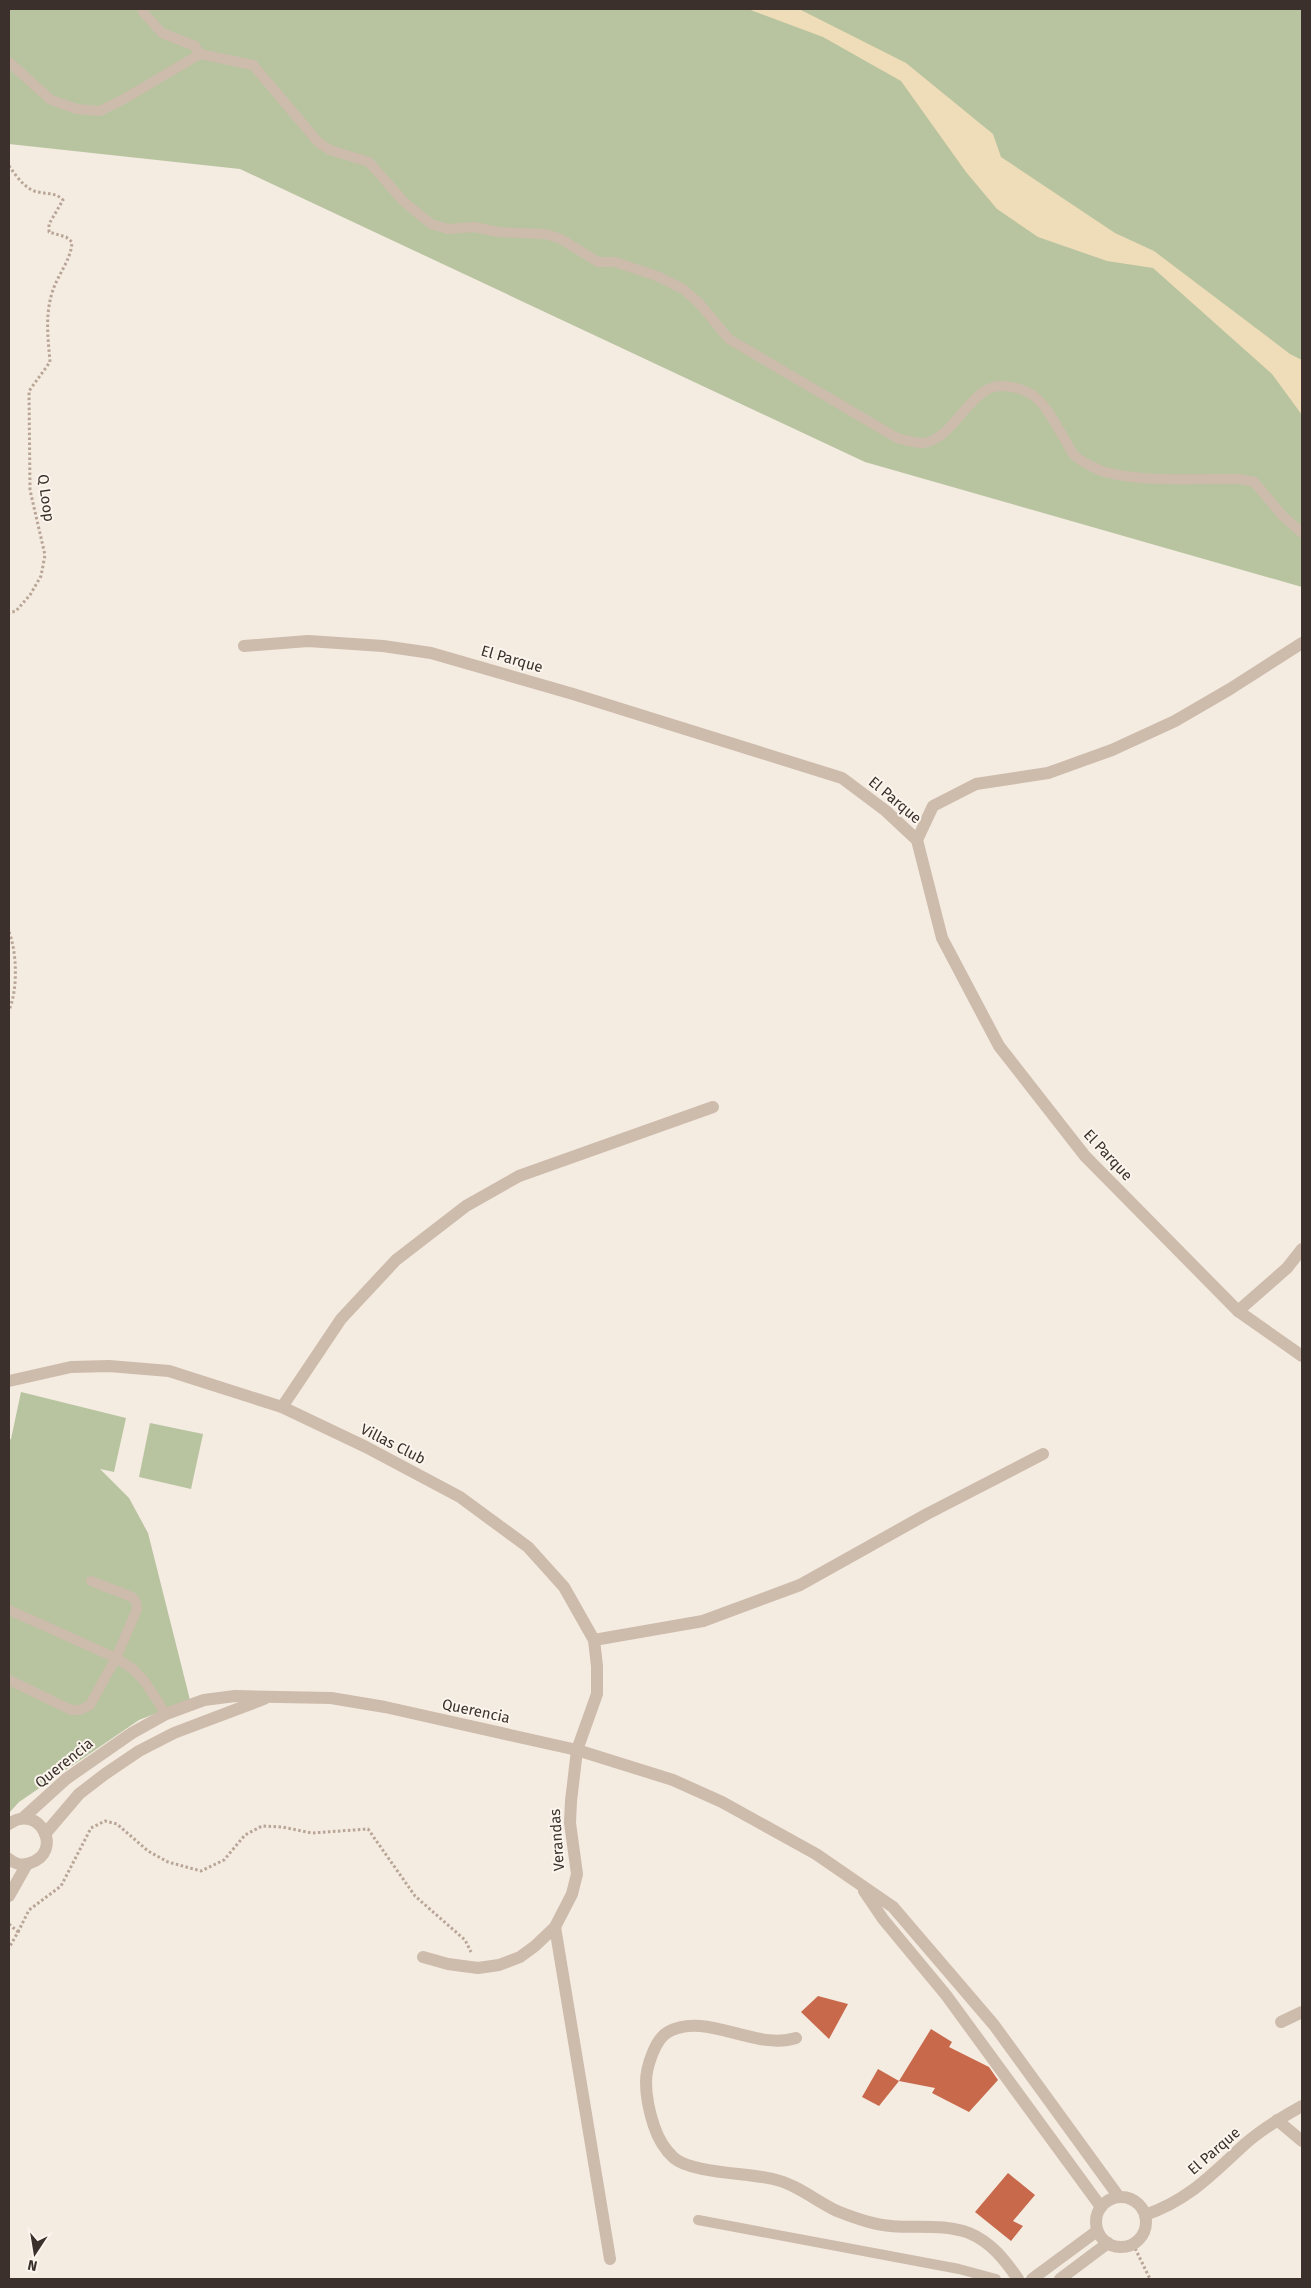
<svg xmlns="http://www.w3.org/2000/svg" width="1311" height="2288" font-family="'Fira Sans',sans-serif">
	<style>
		.green { fill: #b8c4a0 }
		.sand { fill: #efdcb8 }
		.building { fill: #c8694b }
		.lines { fill: none; stroke-linecap: round; stroke-linejoin: round }
		.path { stroke: #b9a596; stroke-width: 3; stroke-dasharray: 2.5 2.5; stroke-linecap: butt }
		.service { stroke: #cdbbac; stroke-width: 10 }
		.minor { stroke: #cdbbac; stroke-width: 12 }
		.labels { text-anchor: middle; stroke-width: 4; stroke-linejoin: round; paint-order: stroke }
		.street-label { font-size: 15px; fill: #3b302b; stroke: #fbf5ee }
	</style>
	<rect width="100%" height="100%" fill="#f4ebe1"/>
	<!-- green -->
	<g class="green">
		<path d="M9 9H1302V587L865 462 240 169 9 144Z"/>
		<path d="M21 1392 126 1418 114 1472 100 1469 129 1498 148 1533 190 1700 139 1720 19 1802 9 1813V1440L11 1439Z"/>
		<path d="M150 1423 203 1434 191 1489 139 1477Z"/>
	</g>
	<!-- sand -->
	<path class="sand" d="M748 9H799L906 63 993 134 1001 157 1115 233 1154 251 1290 354 1302 360V415L1272 374 1153 268 1107 261 1038 237 997 209 966 172 901 81 823 37Z"/>
	<!-- building -->
	<g class="building">
		<path d="M818 1996 848 2004 829 2039 801 2012Z"/>
		<path d="M931 2029 952 2042 949 2047 989 2067 998 2080 969 2112 932 2093 935 2088 899 2081Z"/>
		<path d="M878 2069 899 2081 879 2106 862 2097Z"/>
		<path d="M1008 2173 1035 2195 1013 2221 1023 2226 1011 2241 975 2212Z"/>
	</g>
	<g class="lines">
		<!-- path -->
		<g class="path">
			<path d="M9 166C15 174 22 185 32 190 42 195 55 191 63 200L49 224V232L66 237 72 242C71 261 57 275 52 293 45 316 48 338 50 362L29 391 30 490 45 555 41 576 30 595 16 611 9 613"/>
			<path d="M9 932C17 952 18 990 9 1010"/>
			<path d="M9 1924 18 1932 9 1948"/>
			<path d="M18 1932 29 1910 61 1886 91 1828 105 1821 117 1824 148 1851 168 1862 201 1871 224 1860 245 1835 262 1826 282 1827 312 1833 368 1829 415 1896 465 1940 471 1952"/>
			<path d="M1133 2244 1150 2279"/>
		</g>
		<!-- service -->
		<g class="service">
			<path d="M200 54 253 65 319 143 330 150 369 162 403 201 431 224 448 229 474 227 498 232 545 234 561 239 598 262H615L657 276 683 289 699 303 729 339 897 438C906 440 914 443 923 443 954 440 971 385 1001 386 1039 387 1047 410 1064 438 1067 443 1070 450 1074 455 1078 459 1087 464 1093 467 1124 484 1203 478 1240 479L1254 482 1283 516 1302 533"/>
			<path d="M9 62 51 100 77 109 100 111 124 99 200 54 195 46 162 33 143 12V9"/>
			<path d="M9 1610 116 1658 133 1669 145 1682 166 1714"/>
			<path d="M9 1680 71 1710H80L90 1705 116 1658 137 1609 136 1602 132 1597 91 1581"/>
			<path d="M698 2220 959 2269 996 2279"/>
		</g>
		<!-- minor -->
		<g class="minor">
			<path d="M244 646 308 641 383 646 431 653 573 694 842 778 886 811 917 840 942 938 999 1046 1085 1156 1238 1311 1302 1356"/>
			<path d="M917 840 933 806 976 784 1048 773 1112 750 1175 721 1230 689 1302 643"/>
			<path d="M1238 1311 1287 1268 1302 1249"/>
			<path d="M9 1381 71 1367 109 1366 169 1371 282 1407 366 1447 460 1497 528 1547 564 1587 594 1640 597 1666V1694L577 1750 571 1801 570 1823 577 1874 572 1894 555 1927 535 1946 520 1957 499 1965 478 1968 448 1964 423 1957"/>
			<path d="M282 1407 341 1319 396 1260 466 1206 519 1176 713 1107"/>
			<path d="M594 1640 703 1621 800 1585 927 1514 1043 1454"/>
			<path d="M23 1818 66 1779 132 1733 166 1714 204 1700 235 1696 331 1698 385 1707 577 1750 673 1780 722 1802 816 1854 893 1907 994 2025 1119 2197"/>
			<path d="M9 1824C39 1802 65 1852 30 1863 23 1866 15 1864 9 1859"/>
			<path d="M45 1834 79 1794 105 1774 139 1751 174 1733 264 1699"/>
			<path d="M864 1891 883 1919 946 1995 1101 2207"/>
			<path d="M9 1896 27 1864"/>
			<path d="M555 1927 610 2259"/>
			<path d="M1281 2022 1302 2012"/>
			<path d="M796 2038C755 2051 706 2011 668 2032 655 2039 646 2068 646 2082 646 2098 649 2111 654 2126 658 2138 664 2149 674 2158 691 2173 749 2173 773 2179 796 2184 816 2201 837 2211 847 2215 858 2219 869 2222 902 2232 937 2221 969 2233 991 2242 1005 2260 1018 2279"/>
			<path d="M1277 2120 1302 2141"/>
			<circle cx="1121" cy="2222" r="25"/>
			<path d="M1145 2215C1189 2200 1212 2174 1245 2144 1262 2129 1282 2117 1302 2106"/>
			<path d="M1032 2279 1097 2231"/>
			<path d="M1060 2279 1108 2243"/>
		</g>
	</g>
	<g class="labels">
		<!-- street labels -->
		<g class="street-label">
			<text transform="translate(46 498) rotate(82)" y="5">Q Loop</text>
			<text transform="translate(512 659) rotate(16)" y="5">El Parque</text>
			<text transform="translate(895 800) rotate(40)" y="5">El Parque</text>
			<text transform="translate(1108 1155) rotate(47)" y="5">El Parque</text>
			<text transform="translate(393 1444) rotate(27)" y="5">Villas Club</text>
			<text transform="translate(476 1711) rotate(12)" y="5">Querencia</text>
			<text transform="translate(64 1763) rotate(-39)" y="5">Querencia</text>
			<text transform="translate(557 1840) rotate(-94)" y="5">Verandas</text>
			<text transform="translate(1214 2151) rotate(-41)" y="5">El Parque</text>
		</g>
	</g>
	<!-- border -->
	<rect width="1311" height="2288" fill="none" stroke="#3b302b" stroke-width="20"/>
	<!-- north arrow -->
	<g transform="translate(35 2253) rotate(192)" stroke="#fbf5ee" stroke-width="4" paint-order="stroke">
	<path d="M0-4L9 19L0 12L-9 19Z" fill="#3b302b"/>
	<text y="-8" font-size="14" font-weight="bold" text-anchor="middle" fill="#3b302b">N</text>
	</g>
</svg>
